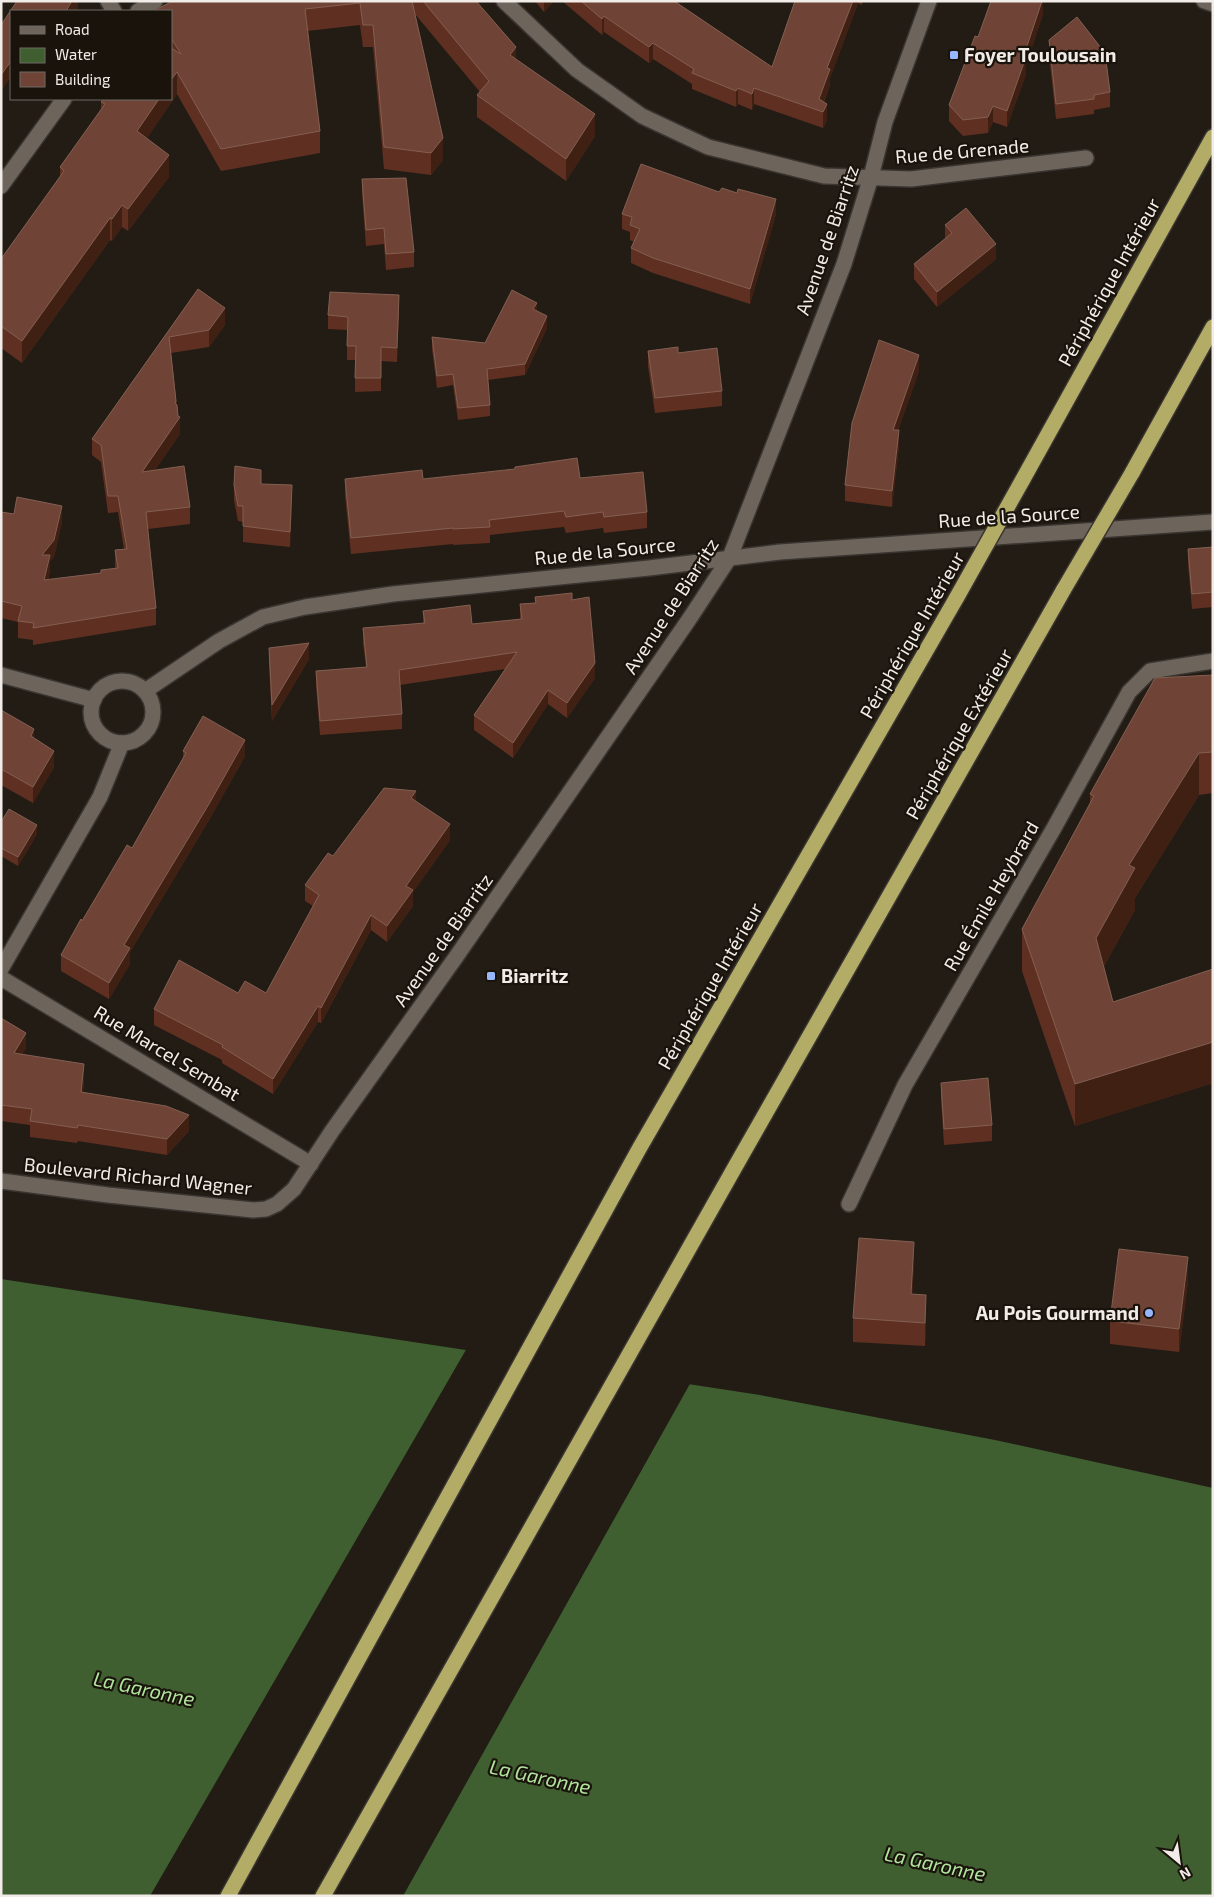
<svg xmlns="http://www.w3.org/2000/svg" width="1214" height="1897" font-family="'Exo 2',sans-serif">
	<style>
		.water { fill: #3f5f31 }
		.pier { fill: #221c15 }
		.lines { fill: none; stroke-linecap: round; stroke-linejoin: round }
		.minor-casing { stroke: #3a3531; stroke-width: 18 }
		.highway-casing { stroke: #3a3531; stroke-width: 18 }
		.minor { stroke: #6d655c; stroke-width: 15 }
		.highway { stroke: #b3ac66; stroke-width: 15 }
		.highway-bridge-casing { stroke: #3a3531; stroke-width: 18; stroke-linecap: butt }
		.highway-bridge { stroke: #b3ac66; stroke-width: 15 }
		.wall { fill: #5f3021 }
		.shaded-wall { fill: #402013 }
		.building { fill: #6f4436; stroke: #835f52 }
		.poi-dot { fill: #98b6fd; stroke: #19130c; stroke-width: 2 }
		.labels { text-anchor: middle; stroke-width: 4.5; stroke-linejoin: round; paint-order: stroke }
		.poi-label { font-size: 19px; font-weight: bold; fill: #f1ece7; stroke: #19130c; text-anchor: start }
		.street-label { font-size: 19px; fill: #f1ece7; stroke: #19130c }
		.water-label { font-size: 20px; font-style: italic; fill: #b1e49c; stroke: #19130c }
	</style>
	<rect width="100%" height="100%" fill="#221c15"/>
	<!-- water -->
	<path class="water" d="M1 1279 760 1395 995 1440 1213 1488V1896H1Z"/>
	<!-- pier -->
	<path class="pier" d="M467 1348 691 1382 403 1896H150Z"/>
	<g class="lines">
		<defs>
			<g id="minor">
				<path d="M108 1 114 11"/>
				<path d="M504 1 577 70 642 116 708 147 824 176 911 179 1086 158"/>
				<path d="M1204 1 1213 4"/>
				<path d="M138 11 155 1"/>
				<path d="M1 186 64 99"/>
				<path d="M1 675 94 700"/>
				<circle cx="122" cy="712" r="31"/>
				<path d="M145 691 219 641 263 617 305 607 393 594 649 568 780 552 1213 522"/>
				<path d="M1 969 100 797 122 743"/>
				<path d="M1 978 311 1164"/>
				<path d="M1 1181 108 1195 253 1210 266 1209 277 1204 294 1189 332 1131 456 957 690 618 730 557 844 264 871 177 885 122 929 1"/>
				<path d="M849 1204 905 1085 1054 828 1129 692 1150 671 1213 661"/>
			</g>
			<g id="highway">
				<path d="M1132 473 1213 327"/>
				<path d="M1022 481 1213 137"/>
				<path d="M228 1896 639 1149 957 597"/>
				<path d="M323 1896 739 1160 1064 589"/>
			</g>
		</defs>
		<!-- minor casing -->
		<use href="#minor" class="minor-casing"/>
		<!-- highway casing -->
		<use href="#highway" class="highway-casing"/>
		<!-- minor -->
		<use href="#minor" class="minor"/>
		<!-- highway -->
		<use href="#highway" class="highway"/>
		<defs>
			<g id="highway-bridge">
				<path d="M1064 589 1132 473"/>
				<path d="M957 597 1022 481"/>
			</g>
		</defs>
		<!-- highway-bridge casing -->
		<use href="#highway-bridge" class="highway-bridge-casing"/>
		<!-- highway-bridge -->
		<use href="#highway-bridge" class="highway-bridge"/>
	</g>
	<!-- wall -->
	<g class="wall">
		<path d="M173 1H476L516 59 595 136 566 181 477 117V95L480 92 415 14 443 160 431 175 384 169 373 47H363L360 25 307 31 320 131V153L221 171 177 94 147 138 169 177 128 231 122 227 112 241 110 240 22 363 1 348V259L60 177V167L101 110V102L171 99V11H155V10Z"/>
		<path d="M535 1H554L544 12Z"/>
		<path d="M562 1H674L772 67 795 1H863L862 5 858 3 830 78V85L824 102 827 120 823 128 754 104 752 110 738 104 736 107 692 89V84L653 59 649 63 604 32 602 35Z"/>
		<path d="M1043 1V14L1026 65V74L1007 127 993 122 988 133 963 136 949 121V105L978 37Z"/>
		<path d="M1049 40 1110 92V107L1094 110V114L1056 119 1049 55Z"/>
		<path d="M362 179 414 252V267L386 270 384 244 366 246 362 194Z"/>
		<path d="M719 192 776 214 750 304 653 273 631 263V248L634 242 630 240V232L622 229V214Z"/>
		<path d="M945 225 996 259 937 307 914 279V264L945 239Z"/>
		<path d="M198 289 225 325 209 347 171 353 180 434 155 470 190 507V524L148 529 156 608V625L33 645V640L18 638V622L1 618V512L62 522 54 557 50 561V571L48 580 101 573 115 568V550L124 549 118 512 108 513 101 462 92 455V439Z"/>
		<path d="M399 308 397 362 381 361V391L355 392V360H347V330L328 329V315Z"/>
		<path d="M537 311 547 328 525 375 488 380 490 405V416L458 420 453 385 437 388 432 349V337L485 343Z"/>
		<path d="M648 351 678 353 722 391V406L655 413 648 366Z"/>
		<path d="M919 371 898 430 899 446 892 507 845 501V485Z"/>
		<path d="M580 478 647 512V528L604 533 603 528 566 533 564 527 490 535V543L453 545V544L351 554 345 495V479H423Z"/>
		<path d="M261 484 292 500 290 547 243 542V522L238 521 234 500V485Z"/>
		<path d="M1213 547V607L1192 609 1188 564V549Z"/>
		<path d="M535 597 572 600 595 678 567 718 548 704 513 758 474 730V715L505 669 400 685 402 714V729L320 735 316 686V671L366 667 363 643V628L423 623V611L472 624 520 619V604L535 603Z"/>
		<path d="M269 648 309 659 272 721 269 664Z"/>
		<path d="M1213 675V793L1199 795 1135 898V910L1104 966 1113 1002 1213 969V1083L1075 1126 1022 971V929L1090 804V794Z"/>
		<path d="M1 710 34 738 54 767 33 803 1 785Z"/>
		<path d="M183 751 245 756 209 820 130 952V964L109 999 61 971V955L82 921 132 848 183 758Z"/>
		<path d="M416 801 450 840 413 892V906L387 942 371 930 321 1023 318 1022 273 1094 222 1063V1060L154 1025V1009L238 993H266L313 906 305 901V885L333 856Z"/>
		<path d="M1 822 37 834 18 866 1 856Z"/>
		<path d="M1 1018 26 1048 22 1054 84 1080 83 1092 189 1131 167 1155 78 1141 77 1143 30 1137V1125L1 1121Z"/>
		<path d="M941 1083 992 1125V1141L944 1145 941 1099Z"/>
		<path d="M914 1265 912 1294 926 1319 925 1346 853 1342V1318Z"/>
		<path d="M1188 1281 1179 1352 1110 1344V1321Z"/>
	</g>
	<!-- shaded-wall -->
	<g class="shaded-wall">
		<path d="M72 1H78V9L76 11H66Z"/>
		<path d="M544 1H554L544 12Z"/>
		<path d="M853 1H858V3L830 78V85L820 111 819 99 827 68Z"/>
		<path d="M1042 1H1043V14L1026 65V74L1007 127V111L1022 61Z"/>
		<path d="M604 16V32L602 35V19Z"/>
		<path d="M653 43V59L649 63V47Z"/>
		<path d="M516 47V69L510 55Z"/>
		<path d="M11 61V77L1 91V75Z"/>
		<path d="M177 72V94L137 153V131L159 99H171V80Z"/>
		<path d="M738 88V104L736 107V91Z"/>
		<path d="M754 88V104L752 110V94Z"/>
		<path d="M827 104V120L823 128V112Z"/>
		<path d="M993 106V122L988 133V117Z"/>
		<path d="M595 114V136L566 181V159Z"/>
		<path d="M443 138V160L431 175V153Z"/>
		<path d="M169 155V177L128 231V209Z"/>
		<path d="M776 199V214L750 304V289Z"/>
		<path d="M122 205V227L112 241V219Z"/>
		<path d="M110 218V240L22 363V341Z"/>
		<path d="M996 244V259L937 307V292Z"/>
		<path d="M399 295V308L397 362V348Z"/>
		<path d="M537 303V314L533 309Z"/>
		<path d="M225 308V325L209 347V330Z"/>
		<path d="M547 316V328L525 375V364Z"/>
		<path d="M919 355V371L893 446V430Z"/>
		<path d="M180 417V434L142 489V472Z"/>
		<path d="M899 430V446L892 507V491Z"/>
		<path d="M292 485V500L290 547V532Z"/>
		<path d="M62 506V522L54 557 50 561V571L44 597 42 555Z"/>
		<path d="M309 643V659L272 721V705Z"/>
		<path d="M595 663V678L567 718V703Z"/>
		<path d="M548 690V704L513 758V743Z"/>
		<path d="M34 729V746L31 736Z"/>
		<path d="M245 740V756L209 820 130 952V964L109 999V983L124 945Z"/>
		<path d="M54 751V767L33 803V787Z"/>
		<path d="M1199 753V795L1135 898V910L1096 980V938L1129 865Z"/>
		<path d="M416 791V807L411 798Z"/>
		<path d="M450 824V840L413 892V906L387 942V926L406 886Z"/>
		<path d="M37 825V834L18 866V857Z"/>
		<path d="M371 915V930L321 1023V1008Z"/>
		<path d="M318 1006V1022L273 1094V1079Z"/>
		<path d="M26 1033V1048L14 1068V1053Z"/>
		<path d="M1213 1042V1083L1075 1126V1084Z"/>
		<path d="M84 1064V1080L81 1108V1092Z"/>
		<path d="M189 1115V1131L167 1155V1139Z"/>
		<path d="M914 1242V1265L911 1318V1294Z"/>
		<path d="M1188 1257V1281L1179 1352V1329Z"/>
		<path d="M926 1295V1319L925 1346V1323Z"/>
	</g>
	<!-- building -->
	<g class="building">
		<path d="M17 1H72L66 11H11V61L1 75V25Z"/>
		<path d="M173 1H412L443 138 431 153 384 147 373 25H363L360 3 305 9 320 131 221 149 177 72 171 80V48L181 54 171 38V11H156L155 10Z"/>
		<path d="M423 1H476L516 47 510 55 595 114 566 159 477 95 489 81Z"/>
		<path d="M581 1H674L772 67 795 1H853L827 68 830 69 819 99 827 104 823 112 754 88 752 94 738 88 736 91 692 73 694 69 653 43 649 47 604 16 602 19Z"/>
		<path d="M991 1H1042L1022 61 1026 57 1007 111 993 106 988 117 963 120 949 105 975 36 978 37Z"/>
		<path d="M1077 17 1105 53 1110 92 1094 95V99L1056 104 1049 40Z"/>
		<path d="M104 99H159L137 131 169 155 128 209 122 205 112 219 110 218 22 341 1 326V259L64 171 60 167 105 104 101 102Z"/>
		<path d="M641 164 719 192 722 188 737 193 738 189 776 199 750 289 653 258 631 248 640 229 630 225 632 217 622 214Z"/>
		<path d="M406 178 414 252 386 254 384 228 366 230 362 179Z"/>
		<path d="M966 208 996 244 937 292 914 264 952 233 945 225Z"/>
		<path d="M198 289 225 308 209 330 169 337 176 401 175 403 177 405 178 416 180 417 142 472 184 466 190 507 146 512 156 608 33 628 34 623 18 621 22 606 1 601V512L14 514 17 497 62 506 54 540 42 555H50L44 580 101 573V570L118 568 115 550 127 549 118 496H108L101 445 92 439Z"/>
		<path d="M512 290 537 303 533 309 547 316 525 364 487 369 490 405 458 408 453 374 437 376 432 337 485 343Z"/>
		<path d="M330 292 399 295 397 348 381 347V378H355L356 346H347L348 317 328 315Z"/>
		<path d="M879 340 919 355 893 430H899L892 491 845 485 852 423Z"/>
		<path d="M678 347V353L717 348 722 391 655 398 648 351Z"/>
		<path d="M577 458 580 478 643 472 647 512 604 517 603 512 566 517 564 511 489 520 490 527 453 529V528L351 538 345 479 422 470 423 479 515 469V467Z"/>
		<path d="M235 466 261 470V484L292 485 290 532 243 526V506H238L234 485Z"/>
		<path d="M1213 547V592L1192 594 1188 549Z"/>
		<path d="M572 593V600L589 597 595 663 567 703 548 690 513 743 474 715 517 652 399 670 402 714 320 721 316 671 367 667 363 628 425 623 423 611 470 605 472 624 522 619 520 604 536 603 535 597Z"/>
		<path d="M309 643 272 705 269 648Z"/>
		<path d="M1213 675V752L1199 753 1129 865 1135 868 1096 938 1113 1002 1213 969V1042L1075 1084 1022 929 1094 796 1090 794 1155 678Z"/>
		<path d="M1 710 34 729 31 736 54 751 33 787 1 769Z"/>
		<path d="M203 716 245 740 209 804 124 945 130 948 109 983 61 955 81 919 82 921 127 845 132 848 186 753 183 751Z"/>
		<path d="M384 788 416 791 411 798 450 824 406 886 413 890 387 926 371 915 321 1008 318 1006 273 1079 222 1047 223 1045 154 1009 179 960 238 993 245 981 266 993 319 895 305 885 328 853 333 856Z"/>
		<path d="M9 809 37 825 18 857 1 848V822Z"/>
		<path d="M1 1018 26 1033 14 1053 84 1064 81 1092 166 1106 189 1115 167 1139 78 1125 77 1128 30 1121 32 1109 1 1105Z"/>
		<path d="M988 1078 992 1125 944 1129 941 1083Z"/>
		<path d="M859 1238 914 1242 911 1294 926 1295 925 1323 853 1318Z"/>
		<path d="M1119 1249 1188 1257 1179 1329 1110 1321Z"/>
	</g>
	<!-- markers -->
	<g class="poi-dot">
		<rect x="949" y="50" width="10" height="10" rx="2.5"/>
		<rect x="486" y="971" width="10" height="10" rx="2.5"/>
		<circle cx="1149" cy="1313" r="5"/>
	</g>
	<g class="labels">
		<!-- poi labels -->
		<g class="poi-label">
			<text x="964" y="62">Foyer Toulousain</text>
			<text x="501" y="983">Biarritz</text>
			<text x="1139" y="1320" text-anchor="end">Au Pois Gourmand</text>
		</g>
		<!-- street labels -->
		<g class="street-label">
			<text transform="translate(962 151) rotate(-5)" y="7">Rue de Grenade</text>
			<text transform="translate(827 240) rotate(-71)" y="7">Avenue de Biarritz</text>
			<text transform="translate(1109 282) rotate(-61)" y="7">Périphérique Intérieur</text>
			<text transform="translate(1009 516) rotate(-4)" y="7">Rue de la Source</text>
			<text transform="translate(605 551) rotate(-6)" y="7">Rue de la Source</text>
			<text transform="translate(671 606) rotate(-57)" y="7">Avenue de Biarritz</text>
			<text transform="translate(912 635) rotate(-60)" y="7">Périphérique Intérieur</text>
			<text transform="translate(959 734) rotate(-60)" y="7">Périphérique Extérieur</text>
			<text transform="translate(991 896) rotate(-60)" y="7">Rue Émile Heybrard</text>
			<text transform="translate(443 940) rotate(-55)" y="7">Avenue de Biarritz</text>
			<text transform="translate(710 986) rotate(-60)" y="7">Périphérique Intérieur</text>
			<text transform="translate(167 1053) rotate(31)" y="7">Rue Marcel Sembat</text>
			<text transform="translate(138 1176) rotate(6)" y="7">Boulevard Richard Wagner</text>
		</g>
		<!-- water labels -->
		<g class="water-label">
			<text transform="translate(144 1689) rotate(12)" y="7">La Garonne</text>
			<text transform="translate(540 1777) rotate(12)" y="7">La Garonne</text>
			<text transform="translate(935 1864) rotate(12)" y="7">La Garonne</text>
		</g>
	</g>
	<!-- border -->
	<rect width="1214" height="1897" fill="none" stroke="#f1ece7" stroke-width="5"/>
	<!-- legend -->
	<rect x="10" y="10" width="162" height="90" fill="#19130c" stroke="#6f6a64"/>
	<rect x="20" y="26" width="25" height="8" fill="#6d655c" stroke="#6f6a64"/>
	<text x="55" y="35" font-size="15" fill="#f1ece7">Road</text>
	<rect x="20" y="48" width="25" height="15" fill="#3f5f31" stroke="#6f6a64"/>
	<text x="55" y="60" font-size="15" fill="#f1ece7">Water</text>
	<rect x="20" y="72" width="25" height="15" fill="#6f4436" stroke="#6f6a64"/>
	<text x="55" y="85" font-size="15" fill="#f1ece7">Building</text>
	<!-- north arrow -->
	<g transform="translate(1179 1862) rotate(151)" stroke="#19130c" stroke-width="4" paint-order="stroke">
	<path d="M0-4L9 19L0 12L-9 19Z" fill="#f1ece7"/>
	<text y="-8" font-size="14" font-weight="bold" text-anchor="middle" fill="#f1ece7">N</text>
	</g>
</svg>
